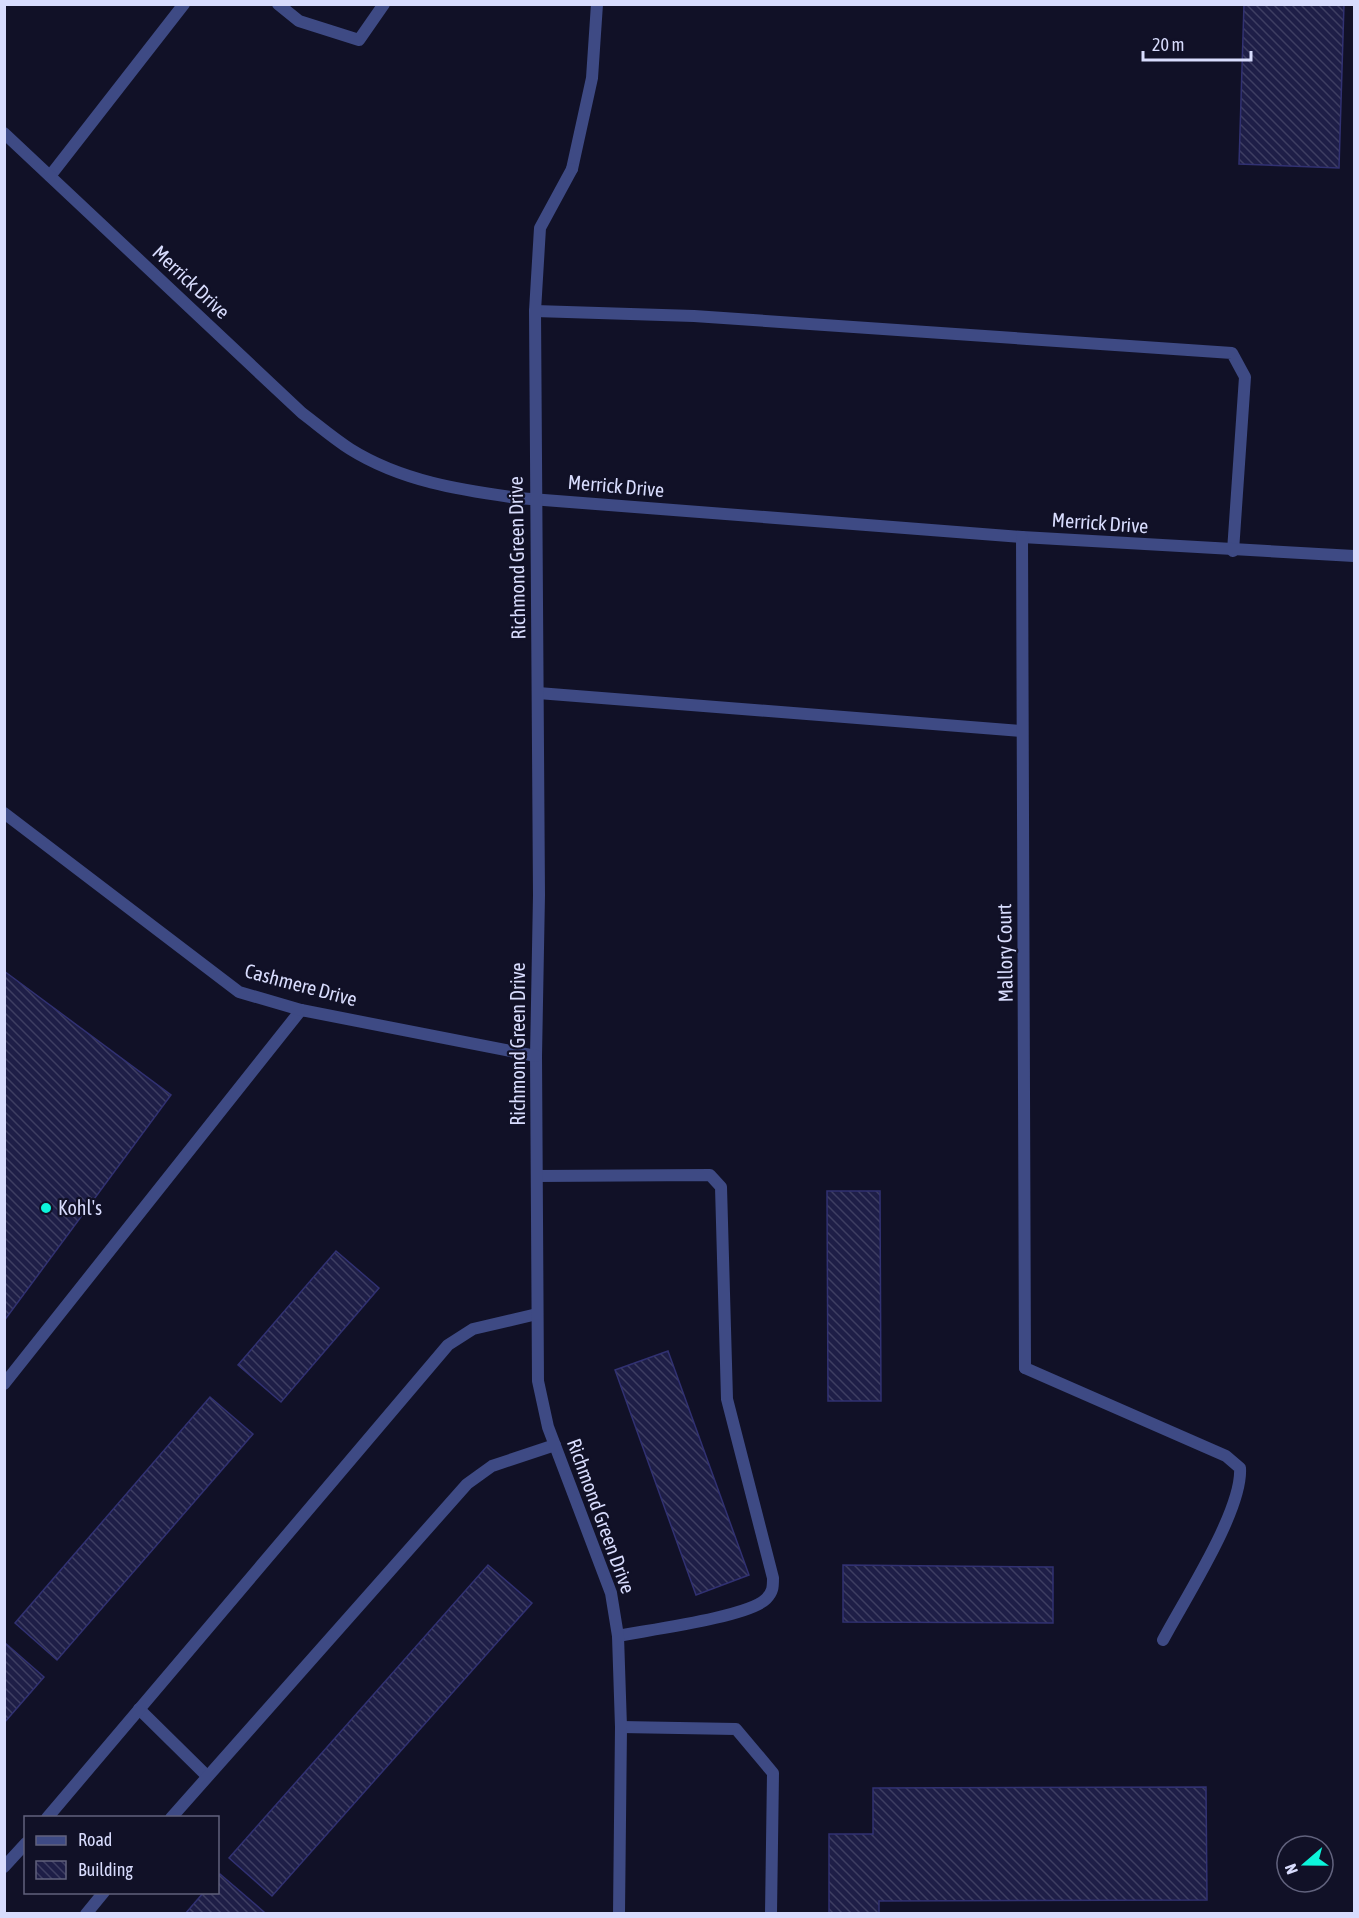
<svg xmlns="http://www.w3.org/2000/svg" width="1359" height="1918" font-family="'Asap Condensed',sans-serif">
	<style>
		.building { fill: url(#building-back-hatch); stroke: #313172; stroke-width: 1.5 }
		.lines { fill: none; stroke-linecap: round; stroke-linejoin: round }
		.lane { stroke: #3e4a84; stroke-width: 12 }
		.street { stroke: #3e4a84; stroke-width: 12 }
		.poi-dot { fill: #0df5db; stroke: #111127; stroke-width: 2 }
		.labels { text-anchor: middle; stroke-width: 4.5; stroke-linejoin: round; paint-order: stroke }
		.street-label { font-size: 20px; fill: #d8dcfd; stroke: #111127 }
		.poi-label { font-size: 20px; fill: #d8dcfd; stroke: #111127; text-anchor: start }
	</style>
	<defs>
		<pattern id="building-back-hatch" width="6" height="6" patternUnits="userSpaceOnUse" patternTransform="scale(1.5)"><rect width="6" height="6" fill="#1e1e47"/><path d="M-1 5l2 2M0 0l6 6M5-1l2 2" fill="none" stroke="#3e3e62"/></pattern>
	</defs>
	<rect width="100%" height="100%" fill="#111127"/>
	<!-- building -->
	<g class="building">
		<path d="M1244 4H1344L1339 168 1239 164Z"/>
		<path d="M4 971 171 1095 4 1321Z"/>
		<path d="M827 1191H880L881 1401H828Z"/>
		<path d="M336 1251 379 1288 281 1402 238 1365Z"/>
		<path d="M668 1351 749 1575 696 1595 615 1370Z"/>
		<path d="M210 1397 253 1434 57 1660 15 1623Z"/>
		<path d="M488 1565 532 1603 272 1896 229 1858Z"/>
		<path d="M843 1565 1053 1567V1623L843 1622Z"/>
		<path d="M4 1642 44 1677 4 1723Z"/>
		<path d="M1206 1787 1207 1900 879 1901V1914H829V1834H873V1788Z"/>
		<path d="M220 1874 264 1912 262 1914H185L204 1892H218V1877Z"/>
	</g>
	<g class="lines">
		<!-- lane -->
		<g class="lane">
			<path d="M278 4 299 21 359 40 384 4"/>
			<path d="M572 169 592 78 597 4"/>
			<path d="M50 176 184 4"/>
			<path d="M535 311 694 316 1232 353 1245 377 1233 551"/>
			<path d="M538 693 1022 731"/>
			<path d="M537 1176 710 1175 721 1187 727 1399 773 1578C773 1587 773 1592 766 1599 748 1617 648 1630 618 1636"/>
			<path d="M1025 1368 1226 1456 1240 1468C1243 1510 1184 1600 1163 1640"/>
			<path d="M4 1384 301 1010"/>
			<path d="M139 1709 207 1776"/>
			<path d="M621 1727 736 1729 773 1773 771 1914"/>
			<path d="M47 1818 448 1345 473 1329 537 1314"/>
			<path d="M171 1818 467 1484 492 1466 555 1445"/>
			<path d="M4 1867 26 1843"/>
			<path d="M86 1914 104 1892"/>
		</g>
		<!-- street -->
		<g class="street">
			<path d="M4 133 302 413C318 425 333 438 350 449 401 481 460 490 518 498L1022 537 1354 556"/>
			<path d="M572 169 540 228 535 311 539 895 536 1056 538 1381 548 1427 611 1593 618 1636 621 1727 619 1914"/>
			<path d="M1022 537 1025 1368"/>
			<path d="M4 813 239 992 301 1010 536 1056"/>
		</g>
	</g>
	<!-- markers -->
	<circle class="poi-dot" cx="46" cy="1208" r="6"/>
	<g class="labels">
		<!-- street labels -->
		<g class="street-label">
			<text transform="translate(191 282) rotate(43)" y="7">Merrick Drive</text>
			<text transform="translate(616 486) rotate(5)" y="7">Merrick Drive</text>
			<text transform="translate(1100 523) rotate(4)" y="7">Merrick Drive</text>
			<text transform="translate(517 558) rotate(-91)" y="7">Richmond Green Drive</text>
			<text transform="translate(1005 953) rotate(-91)" y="7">Mallory Court</text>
			<text transform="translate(301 985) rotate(15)" y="7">Cashmere Drive</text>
			<text transform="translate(518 1044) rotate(-90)" y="7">Richmond Green Drive</text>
			<text transform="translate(601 1516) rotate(70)" y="7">Richmond Green Drive</text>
		</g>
		<!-- poi labels -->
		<g class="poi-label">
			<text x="58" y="1215">Kohl's</text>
		</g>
	</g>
	<!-- border -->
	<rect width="1359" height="1918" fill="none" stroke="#d8dcfd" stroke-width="12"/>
	<!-- legend -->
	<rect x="24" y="1816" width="195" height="78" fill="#111127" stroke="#61627d" stroke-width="1.5"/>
	<rect x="36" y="1836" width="30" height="9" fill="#3e4a84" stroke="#61627d" stroke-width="1.5"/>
	<text x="78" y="1846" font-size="18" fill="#d8dcfd">Road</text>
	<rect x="36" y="1861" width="30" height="18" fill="url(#building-back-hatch)" stroke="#61627d" stroke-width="1.5"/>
	<text x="78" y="1876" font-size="18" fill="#d8dcfd">Building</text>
	<!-- north arrow -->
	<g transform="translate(1305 1864) rotate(250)"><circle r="28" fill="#111127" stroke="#61627d" stroke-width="1.5"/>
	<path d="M0-4.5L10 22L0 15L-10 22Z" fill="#0df5db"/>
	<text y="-9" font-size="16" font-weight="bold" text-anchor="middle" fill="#d8dcfd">N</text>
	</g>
	<!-- scale -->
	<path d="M1143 51v9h108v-9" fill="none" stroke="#d8dcfd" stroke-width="3"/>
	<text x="1152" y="51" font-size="18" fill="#d8dcfd" stroke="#111127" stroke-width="4.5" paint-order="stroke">20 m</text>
</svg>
